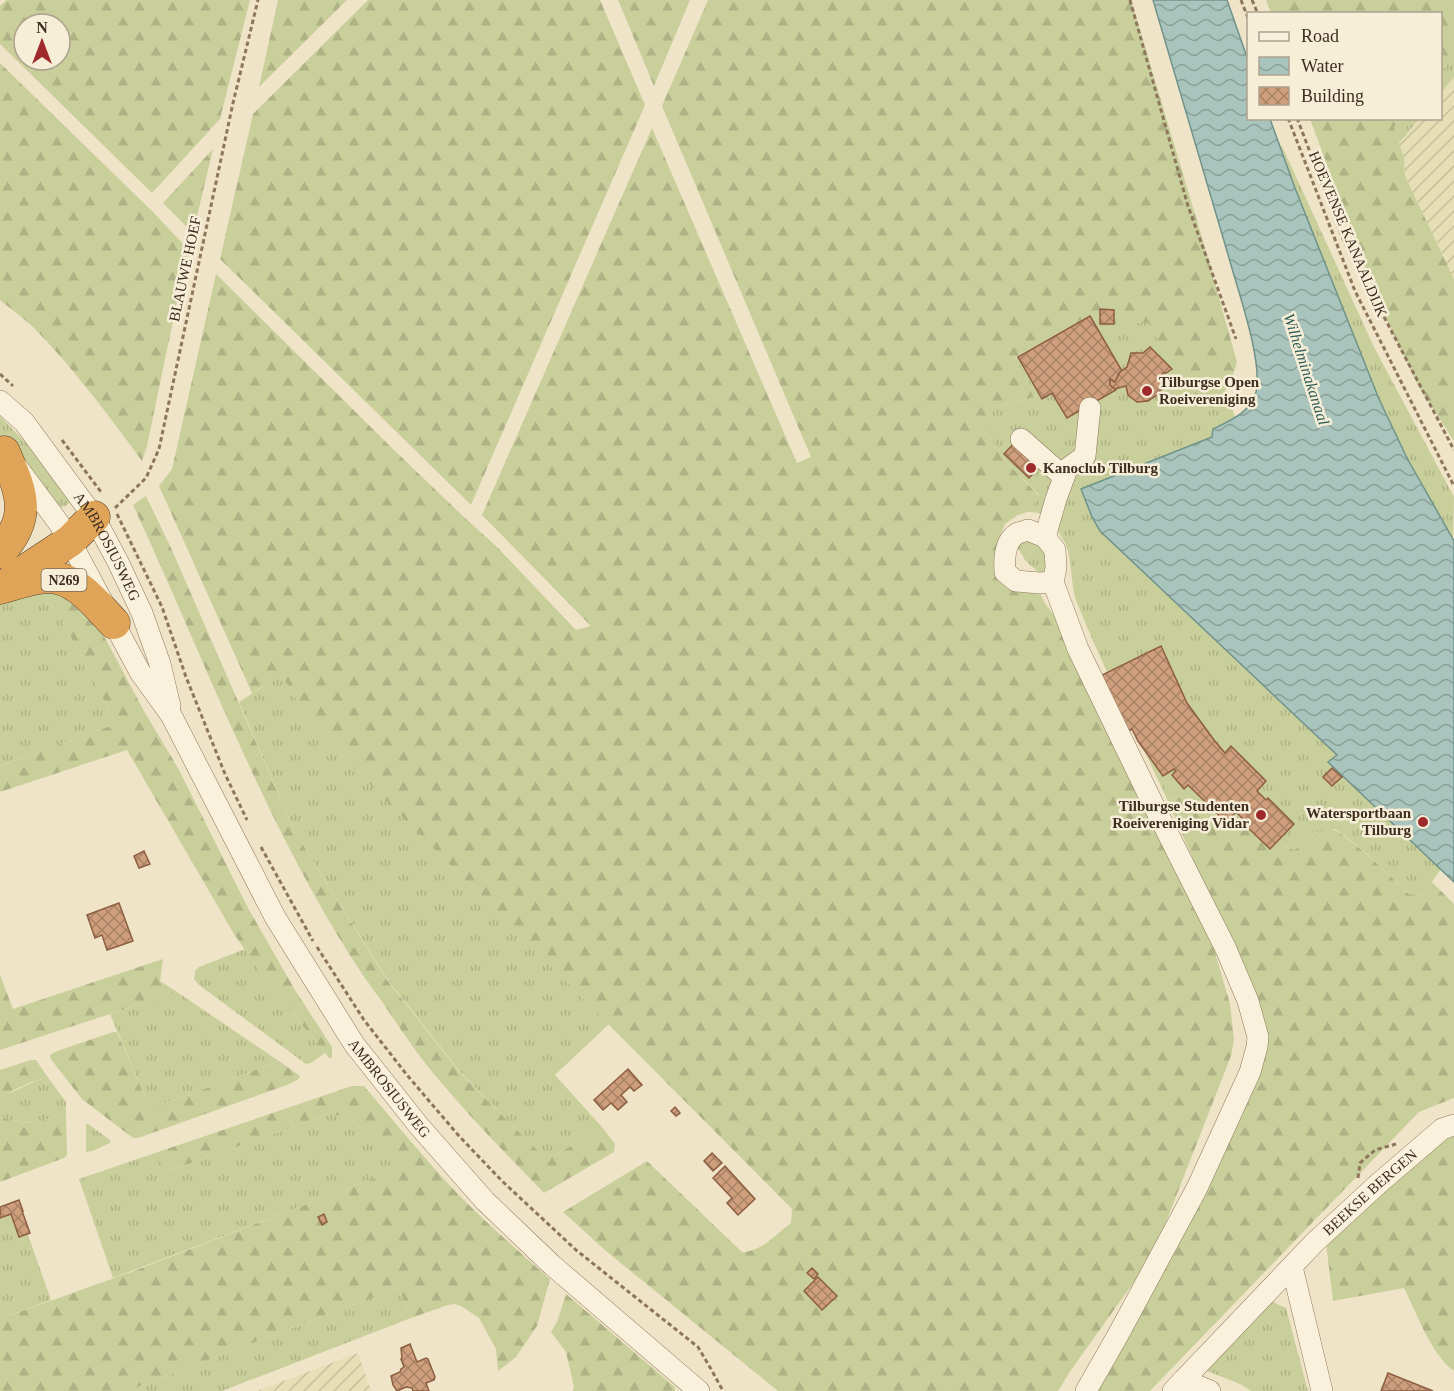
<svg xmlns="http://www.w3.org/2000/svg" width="1454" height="1391" font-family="Georgia,serif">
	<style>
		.farmland { fill: url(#farmland-furrows) }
		.grass { fill: url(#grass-tufts) }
		.forest { fill: url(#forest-firs); fill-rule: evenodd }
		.water { fill: url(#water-waves); stroke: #6f938a; stroke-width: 1.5 }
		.building { fill: url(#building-cross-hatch); stroke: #8d5f41; stroke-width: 1.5 }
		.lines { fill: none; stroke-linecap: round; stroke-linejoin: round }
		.minor-casing { stroke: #8d765c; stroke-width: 22 }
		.highway-casing { stroke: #5b4430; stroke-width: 33 }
		.path { stroke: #8d765c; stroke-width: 3; stroke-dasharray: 4.5 3; stroke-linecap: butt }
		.minor { stroke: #faf1dc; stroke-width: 21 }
		.highway { stroke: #e0a458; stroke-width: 32 }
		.poi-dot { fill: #9e2a2b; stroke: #f7eed8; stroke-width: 2 }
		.labels { text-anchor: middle; stroke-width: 5; stroke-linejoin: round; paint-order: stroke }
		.shield { fill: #f7eed8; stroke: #756857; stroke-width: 1.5 }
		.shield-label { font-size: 14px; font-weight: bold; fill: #3d2e20 }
		.street-label { font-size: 15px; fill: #3d2e20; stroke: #f7eed8 }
		.poi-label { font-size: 15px; font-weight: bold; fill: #3d2e20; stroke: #f7eed8; text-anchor: start }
		.water-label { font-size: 16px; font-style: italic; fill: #2f5d5a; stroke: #f7eed8 }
	</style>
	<defs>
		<pattern id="farmland-furrows" width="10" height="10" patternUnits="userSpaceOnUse" patternTransform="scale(1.5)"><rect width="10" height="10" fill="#e6deb5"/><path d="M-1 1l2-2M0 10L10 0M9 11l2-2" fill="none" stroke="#c6bf9b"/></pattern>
		<pattern id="grass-tufts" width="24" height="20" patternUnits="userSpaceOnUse" patternTransform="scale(1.5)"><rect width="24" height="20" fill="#c9cf9b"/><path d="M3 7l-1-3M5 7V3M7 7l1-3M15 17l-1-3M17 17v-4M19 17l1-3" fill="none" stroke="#aeb285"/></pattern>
		<pattern id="forest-firs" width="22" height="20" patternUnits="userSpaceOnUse" patternTransform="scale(1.5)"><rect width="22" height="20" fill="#c9cf9b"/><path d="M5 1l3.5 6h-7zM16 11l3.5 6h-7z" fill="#aeb285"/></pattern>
		<pattern id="water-waves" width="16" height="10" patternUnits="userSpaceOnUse" patternTransform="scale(1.5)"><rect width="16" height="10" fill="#a9c4bc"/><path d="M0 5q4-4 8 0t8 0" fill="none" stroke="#8ba098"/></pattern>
		<pattern id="building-cross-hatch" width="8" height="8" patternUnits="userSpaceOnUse" patternTransform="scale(1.5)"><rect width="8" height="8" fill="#cf9f7d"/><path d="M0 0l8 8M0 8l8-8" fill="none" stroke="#a98266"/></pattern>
	</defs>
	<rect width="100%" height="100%" fill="#f0e4c8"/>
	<!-- farmland -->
	<g class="farmland">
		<path d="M1454 77V279L1405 176 1404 158 1399 143 1419 119 1440 118 1441 93Z"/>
		<path d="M358 1353 371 1391H257Z"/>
	</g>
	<!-- grass -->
	<g class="grass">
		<path d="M1454 55V77L1441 93V71Z"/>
		<path d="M1400 119H1419L1399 143 1394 127Z"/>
		<path d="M1280 146H1282L1374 347 1454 497 1453 540C1427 493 1400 447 1379 398 1343 316 1311 231 1280 146Z"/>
		<path d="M1092 314 1111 323H1148L1174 370 1177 405 1222 398 1226 391 1235 417 1213 429 1212 437 1082 489C1091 515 1093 524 1113 544L1436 847 1443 866 1423 895 1409 894C1385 872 1362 846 1335 829L1316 833 1295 850C1289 849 1286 846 1282 844 1275 840 1265 840 1259 836 1247 829 1240 817 1225 819L1198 794 1167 799C1137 734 1104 670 1077 603 1070 585 1073 558 1064 541 1055 525 1047 511 1027 512L1039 495 1000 455 993 442 984 432 983 423 990 413 1002 406 1037 396 1013 359Z"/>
		<path d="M0 416 25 442 68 496 70 502 66 506 61 507 42 483 0 436Z"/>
		<path d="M1028 532 1055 565 1042 576 1025 560 1018 548 1019 538Z"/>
		<path d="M28 585 80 595 44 599 59 614 116 724 0 766V599Z"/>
		<path d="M281 676C292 689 298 698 301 715L609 1024 555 1075 602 1127 551 1158 549 1163 461 1073 387 979 296 834 239 702 271 681Z"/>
		<path d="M245 949 270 986 325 1053 311 1063 306 1064 199 985 194 979 195 971 199 967Z"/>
		<path d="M177 992 279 1061 191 1094 156 1106H149L110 1014Z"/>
		<path d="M47 1076 66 1102V1113C43 1121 23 1128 0 1116V1100L3 1096Z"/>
		<path d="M327 1115H346L376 1141 399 1169 113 1278 79 1179 155 1153 162 1173Z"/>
		<path d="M86 1124H88L110 1140V1143L92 1151 86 1152Z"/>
		<path d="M16 1201 51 1300 0 1319V1207Z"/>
		<path d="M399 1289 411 1318 222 1391H127L347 1307Z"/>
		<path d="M1271 1301 1286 1308 1308 1391H1251L1242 1385 1205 1370Z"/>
	</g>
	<!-- forest -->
	<g class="forest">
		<path d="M6 0H250L220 119 152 193 0 44V6ZM24 24H60V60H24Z"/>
		<path d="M278 0H347L259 87Z"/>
		<path d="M368 0H600L645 105 471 505 220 259 253 114Z"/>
		<path d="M618 0H690L654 86Z"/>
		<path d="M708 0H1131L1204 244 1237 362C1232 380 1225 394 1213 408L1177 406 1174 370 1148 323H1111L1092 314 1014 358 1037 396 1002 406 990 413 983 423 984 432 993 442 1000 455 1039 496 1027 512 1018 515 1005 524 999 538V545L1013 567 1040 593 1046 605 1080 648 1210 935 1230 1004 1234 1040 1231 1056 1157 1245 1134 1282 1071 1370 1058 1391H778L606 1251 563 1212 647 1161 742 1252C761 1252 776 1234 791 1223L792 1209 300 714C298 698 292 689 281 677L271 681 252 693 159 486 172 469 216 274 395 451 465 518 497 547 576 630 591 626 482 515 652 128 797 463 811 457 662 106Z"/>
		<path d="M1266 0H1454V55L1441 71 1440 14 1271 13Z"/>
		<path d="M0 63 153 212 188 249 147 446 142 461C109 416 75 370 35 329 25 319 12 310 0 300Z"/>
		<path d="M1310 119H1400L1394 127 1404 158 1405 176 1454 279V441L1417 384 1377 299Z"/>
		<path d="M213 149 193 233 163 203Z"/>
		<path d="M146 496 171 548 296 834 387 980 461 1074 549 1162 551 1158 602 1127 615 1144 614 1152 544 1193C506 1154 468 1115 433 1073 415 1051 399 1027 383 1003 371 987 360 971 349 954 261 813 203 656 133 505Z"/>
		<path d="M80 595 94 617 145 713 178 768 248 908 295 990 332 1047V1057L330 1059 270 986 234 934 127 750 0 792V766L116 724 59 614 44 599Z"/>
		<path d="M1198 794 1225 819C1236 818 1238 823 1248 823L1260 837 1281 843 1288 848 1295 850C1305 842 1316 830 1330 829 1343 828 1397 883 1409 894L1423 895 1432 882 1454 904V1098L1419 1112 1150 1391H1076L1141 1299 1245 1060 1248 1040 1216 912 1167 799Z"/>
		<path d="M163 959 160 981 177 992 0 1050V975L13 1009Z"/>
		<path d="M113 1032H117L149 1106H156L191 1094 279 1061 300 1076 299 1079 287 1085 138 1138H133L82 1099 50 1058 51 1054 60 1050Z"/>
		<path d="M31 1060H36L47 1076C34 1082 10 1089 0 1100V1070Z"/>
		<path d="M352 1086H364C394 1121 423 1157 455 1191 485 1222 518 1251 550 1279L537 1326 516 1357 498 1371 496 1349 479 1318 461 1306 455 1304 448 1305 411 1318 399 1289 347 1307 127 1391H0V1319L131 1272 398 1169 376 1141 346 1115H327L162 1173 155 1153Z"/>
		<path d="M66 1113 67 1155 64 1158 0 1182V1116C23 1128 43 1121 66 1113Z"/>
		<path d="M1454 1131V1371C1432 1356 1416 1312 1404 1288L1333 1301 1326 1243Z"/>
		<path d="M566 1294 675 1387V1391H573L574 1387 566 1352 551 1332 557 1322Z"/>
	</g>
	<!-- water -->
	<path class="water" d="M1153 0H1227L1248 60V118L1270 119 1295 188 1379 399 1407 458 1454 541V882L1328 762 1337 755 1100 531 1092 517 1081 489 1212 437 1213 429C1231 420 1250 413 1256 392 1263 361 1238 291 1229 258 1204 172 1179 86 1153 0Z"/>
	<!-- building -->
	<g class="building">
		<path d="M1100 309 1114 310V324H1100Z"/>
		<path d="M1090 316 1122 371 1120 372 1115 382 1110 379V385L1116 390 1067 418 1052 393 1042 399 1018 357Z"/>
		<path d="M1150 347 1172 369 1166 373H1163V387L1157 395 1148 401 1137 402 1128 395 1126 386 1115 389 1110 385V379L1115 382 1120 372 1127 367 1131 353H1143Z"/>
		<path d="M1016 441 1041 465 1029 478 1004 454Z"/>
		<path d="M1161 646 1187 703 1214 740 1225 753 1231 746 1266 781 1257 791 1266 800 1268 798 1294 824 1270 849 1243 823 1245 821 1236 812 1226 822 1188 785 1184 789 1172 775 1176 771 1174 769 1163 776 1138 741 1132 729 1127 732 1100 676Z"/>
		<path d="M1332 768 1342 777 1332 786 1323 777Z"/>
		<path d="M144 851 150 864 139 868 134 856Z"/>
		<path d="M119 903 133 941 107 950 102 935 95 938 87 915Z"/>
		<path d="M628 1069 642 1085 634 1091 630 1087 621 1095 627 1102 618 1110 611 1103 603 1110 594 1100Z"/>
		<path d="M675 1107 680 1113 676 1116 671 1111Z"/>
		<path d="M712 1153 722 1163 713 1171 704 1161Z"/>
		<path d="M725 1166 755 1199 738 1215 727 1203 732 1198 713 1178Z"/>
		<path d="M19 1200 23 1211H22L30 1233 19 1237 11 1214 0 1218V1207Z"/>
		<path d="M324 1214 327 1222 322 1225 318 1217Z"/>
		<path d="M812 1268 818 1274 814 1279 807 1273Z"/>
		<path d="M818 1277 837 1296 822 1310 804 1291Z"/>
		<path d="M410 1344 417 1362 426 1358 428 1359 435 1377 434 1380 426 1383 429 1391H413L412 1388 406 1387 397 1391 393 1385 391 1376 400 1372 401 1369 404 1367 401 1359H402L401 1348Z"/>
		<path d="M1388 1373 1433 1391H1381Z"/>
	</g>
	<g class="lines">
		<defs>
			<g id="minor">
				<path id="s1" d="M0 401 24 422 94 517 118 562 142 613 160 664 170 706"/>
				<path d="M1021 439 1064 477"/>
				<path id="s2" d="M17 467 58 522 70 541 140 672 171 715 275 917 354 1044 419 1126 485 1201 552 1265 699 1391"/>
				<path d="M1045 537 1056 499 1067 469 1085 456 1090 408"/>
				<path d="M1053 582 1039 583 1016 581 1005 572C1004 559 1005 540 1018 533 1021 532 1025 531 1028 530L1045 537 1055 550 1056 568 1053 582 1078 649 1153 804 1226 949 1248 1001 1258 1037 1257 1047 1250 1072 1197 1188 1118 1335 1086 1391"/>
				<path d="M1292 1267 1322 1391"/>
				<path d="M1183 1380 1210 1391"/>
				<path id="s3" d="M1173 1391 1315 1242 1378 1184 1442 1129 1454 1125"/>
			</g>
			<g id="highway">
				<path d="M0 552C33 516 21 492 4 452"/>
				<path d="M14 578 70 541 94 517"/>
				<path d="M0 588C15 584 30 578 46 577 74 575 96 604 114 623"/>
			</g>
		</defs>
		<!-- minor casing -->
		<use href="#minor" class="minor-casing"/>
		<!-- highway casing -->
		<use href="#highway" class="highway-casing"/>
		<!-- path -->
		<g class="path">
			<path d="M1130 0 1188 206 1236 339"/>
			<path d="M1241 0 1248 18"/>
			<path d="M1252 0 1258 14"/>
			<path d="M1288 118 1355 291 1454 486"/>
			<path d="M1297 118 1343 239 1454 450"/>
			<path d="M0 374 13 386"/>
			<path d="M62 440 101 492"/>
			<path d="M115 508 146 478 159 449 233 103 258 0"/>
			<path d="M117 514 162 607 186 677 225 774 247 820"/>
			<path d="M261 847 313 941"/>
			<path d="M317 947 364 1020 407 1075 459 1136 502 1181 576 1250 698 1347 711 1369 723 1391"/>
			<path d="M1358 1178 1360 1163 1375 1150 1396 1144"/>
		</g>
		<!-- minor -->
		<use href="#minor" class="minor"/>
		<!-- highway -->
		<use href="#highway" class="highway"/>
	</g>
	<!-- markers -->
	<g class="poi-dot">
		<circle cx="1147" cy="391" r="6"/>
		<circle cx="1031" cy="468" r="6"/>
		<circle cx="1261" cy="815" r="6"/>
		<circle cx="1423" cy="822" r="6"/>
	</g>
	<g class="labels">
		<!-- shield labels -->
		<rect class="shield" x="41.5" y="569" width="45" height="22" rx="4.5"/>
		<g class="shield-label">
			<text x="64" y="585">N269</text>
		</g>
		<!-- street labels -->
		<g class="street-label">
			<text transform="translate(1348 234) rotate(67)" y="5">HOEVENSE KANAALDIJK</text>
			<text transform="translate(185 269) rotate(-78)" y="5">BLAUWE HOEF</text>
			<text dy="5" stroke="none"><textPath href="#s1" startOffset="182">AMBROSIUSWEG</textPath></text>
			<text dy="5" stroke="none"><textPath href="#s2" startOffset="726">AMBROSIUSWEG</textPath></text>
			<text dy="5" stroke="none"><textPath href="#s3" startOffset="280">BEEKSE BERGEN</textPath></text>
		</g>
		<!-- poi labels -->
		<g class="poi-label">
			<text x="1159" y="387">Tilburgse Open<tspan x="1159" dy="17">Roeivereniging</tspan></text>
			<text x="1043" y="473">Kanoclub Tilburg</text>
			<text x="1249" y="811" text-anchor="end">Tilburgse Studenten<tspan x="1249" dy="17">Roeivereniging Vidar</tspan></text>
			<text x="1411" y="818" text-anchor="end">Watersportbaan<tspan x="1411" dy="17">Tilburg</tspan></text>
		</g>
		<!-- water labels -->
		<g class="water-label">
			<text transform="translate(1307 369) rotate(72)" y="6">Wilhelminakanaal</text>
		</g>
	</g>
	<!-- legend -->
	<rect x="1247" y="12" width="195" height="108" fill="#f7eed8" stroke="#ada18e" stroke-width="1.5"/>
	<rect x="1259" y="32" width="30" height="9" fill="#faf1dc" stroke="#ada18e" stroke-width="1.5"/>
	<text x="1301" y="42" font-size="18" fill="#3d2e20">Road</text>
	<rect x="1259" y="57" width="30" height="18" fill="url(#water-waves)" stroke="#ada18e" stroke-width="1.5"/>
	<text x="1301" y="72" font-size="18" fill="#3d2e20">Water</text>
	<rect x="1259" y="87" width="30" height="18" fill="url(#building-cross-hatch)" stroke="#ada18e" stroke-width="1.5"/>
	<text x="1301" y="102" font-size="18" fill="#3d2e20">Building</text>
	<!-- north arrow -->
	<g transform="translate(42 42)"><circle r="28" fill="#f7eed8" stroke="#ada18e" stroke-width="1.5"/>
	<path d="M0-4.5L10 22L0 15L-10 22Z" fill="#9e2a2b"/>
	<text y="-9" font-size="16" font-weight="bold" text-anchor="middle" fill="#3d2e20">N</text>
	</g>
</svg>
